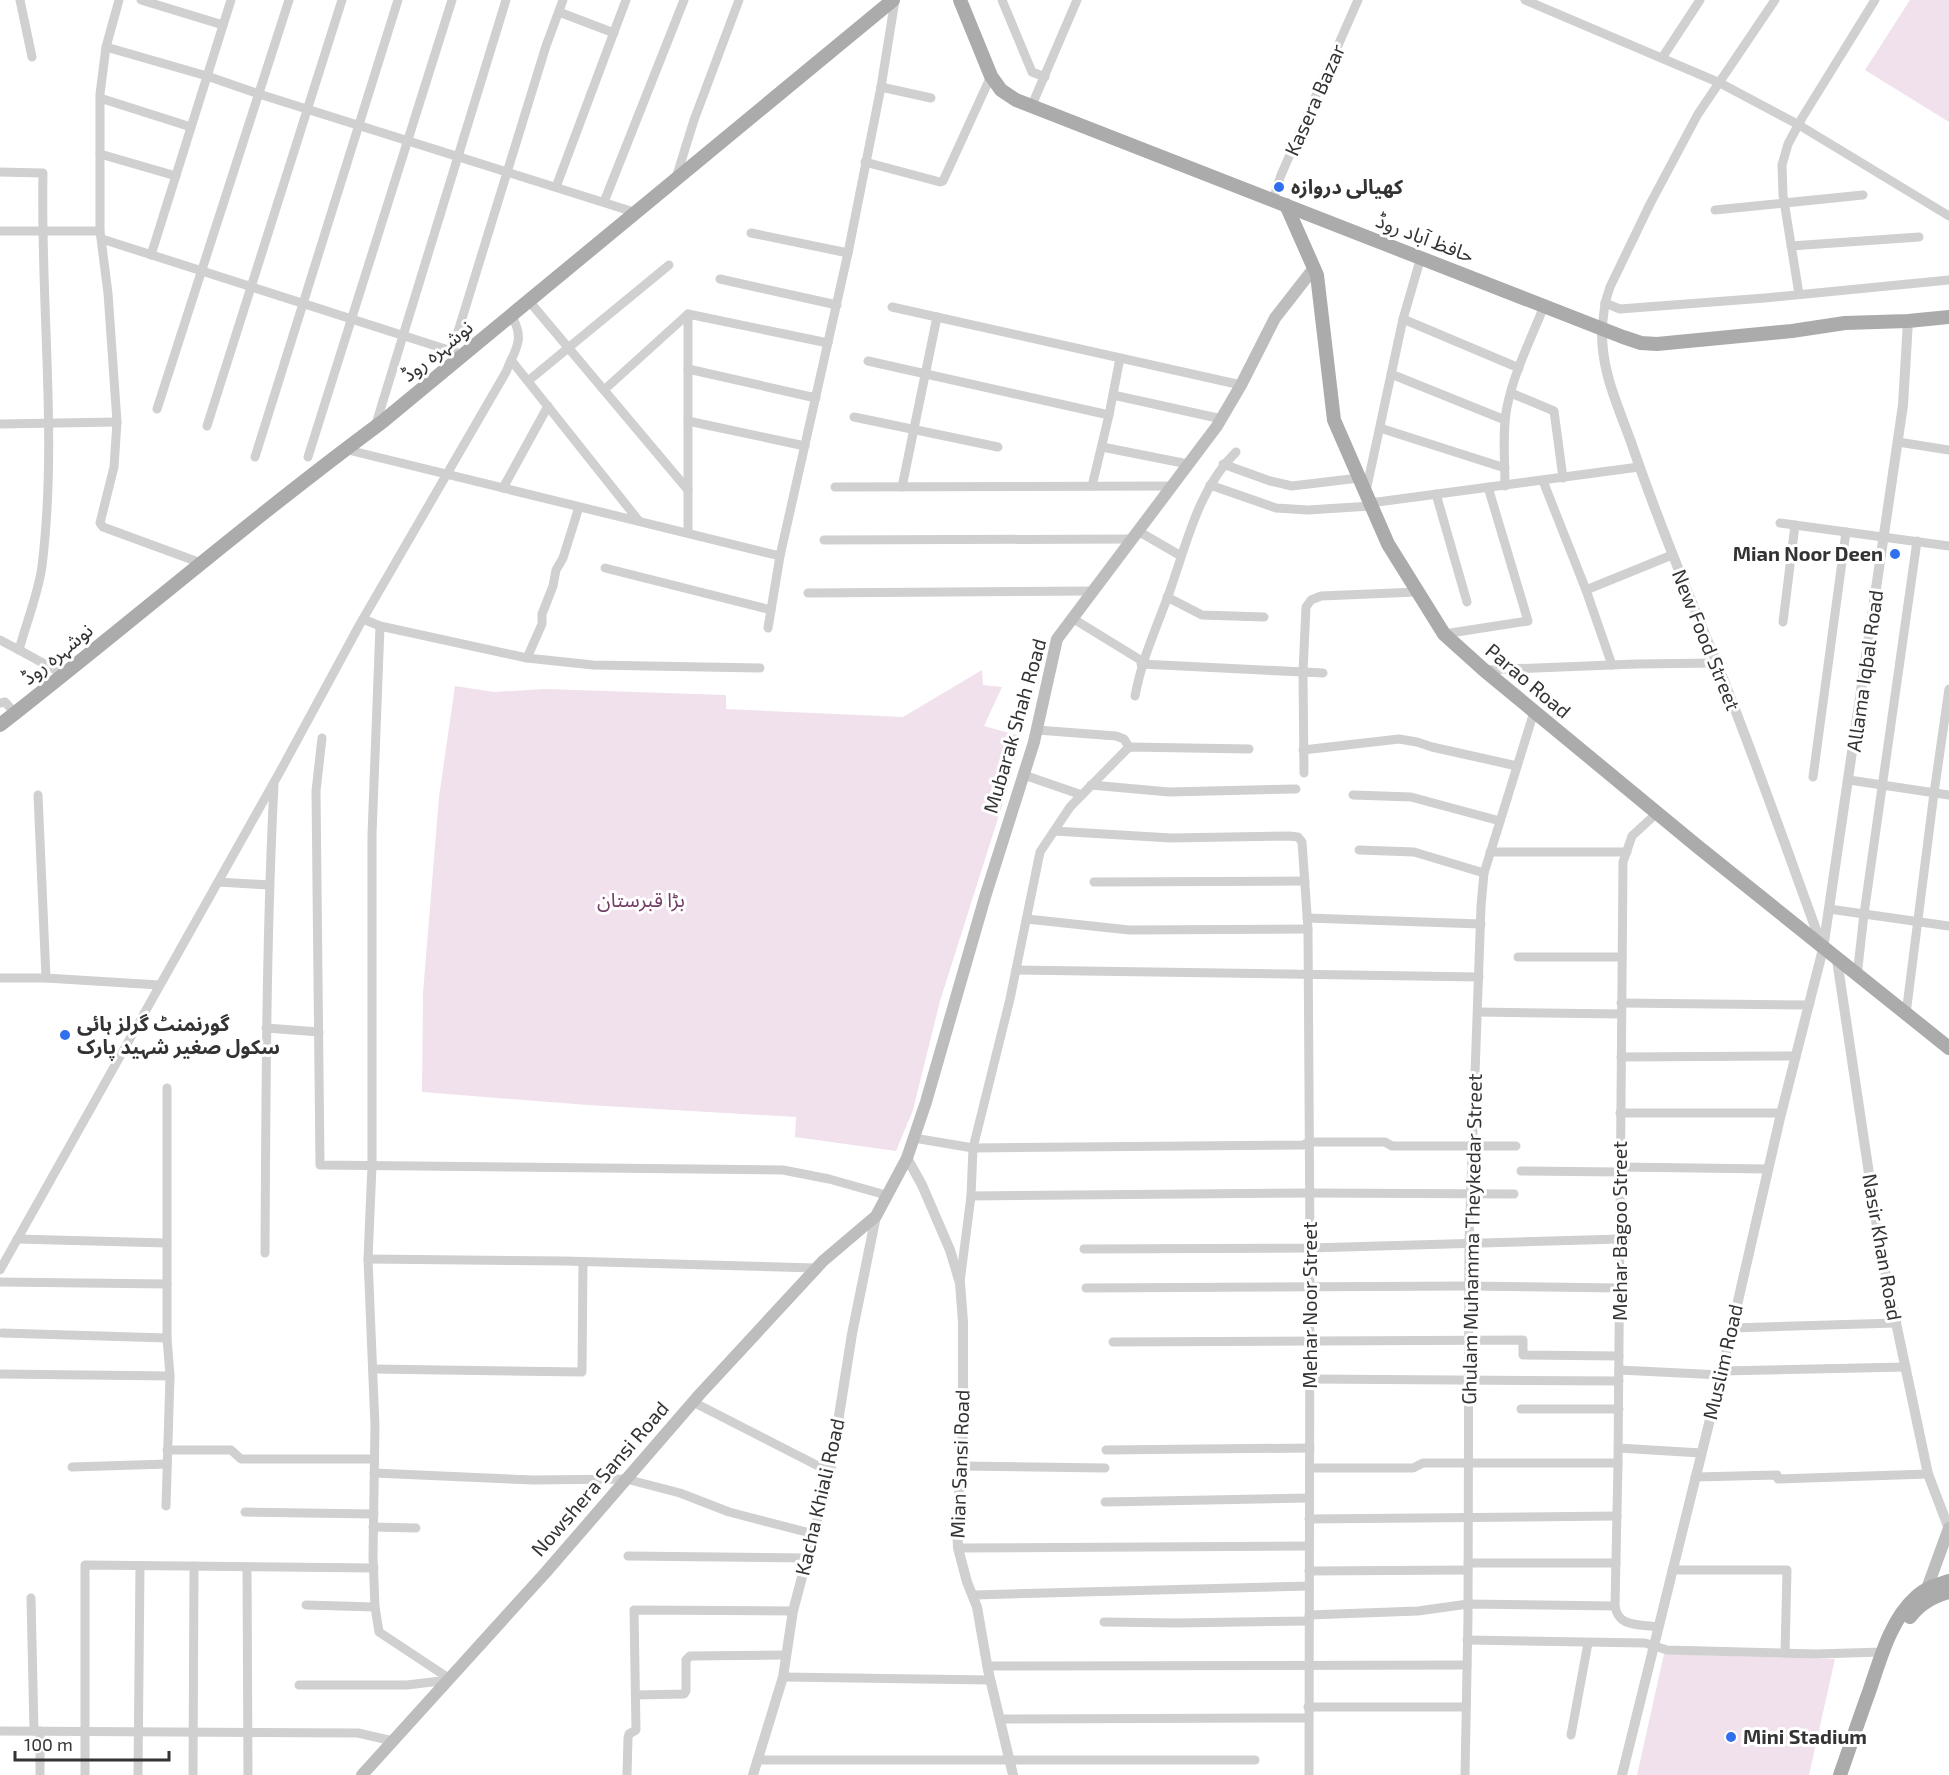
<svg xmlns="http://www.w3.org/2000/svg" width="1949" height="1775" font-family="'Exo 2','Noto Sans Arabic',sans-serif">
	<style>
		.green { fill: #f0e1ed }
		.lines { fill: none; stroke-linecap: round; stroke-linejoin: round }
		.minor { stroke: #d0d0d0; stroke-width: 9 }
		.tertiary { stroke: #d0d0d0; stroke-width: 10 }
		.secondary { stroke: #bdbdbd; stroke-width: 12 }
		.primary { stroke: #ababab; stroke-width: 14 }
		.poi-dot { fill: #3070ef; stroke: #fff; stroke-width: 2 }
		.labels { text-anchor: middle; stroke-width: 6; stroke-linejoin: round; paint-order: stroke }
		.street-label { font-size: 20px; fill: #333; stroke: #fff }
		.poi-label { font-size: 20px; font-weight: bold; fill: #333; stroke: #fff; text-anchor: start }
		.park-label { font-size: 20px; fill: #723c64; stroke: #fff }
	</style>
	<rect width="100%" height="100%" fill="#fff"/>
	<!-- green -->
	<g class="green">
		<path d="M1910 0H1949V122L1865 70Z"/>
		<path d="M982 670 983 685 1002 687 984 726 1021 736 1007 790 940 1001 913 1110 896 1151 795 1137 796 1117 588 1105 422 1092 423 993 439 797 455 686 494 692 545 689 726 695V709L903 717Z"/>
		<path d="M1664 1654 1835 1659 1809 1775H1637Z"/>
	</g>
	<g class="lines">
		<!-- minor -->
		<g class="minor">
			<path d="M20 0 32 57"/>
			<path d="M119 0 106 47 100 94V231L108 293 117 422 114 467 100 523 103 527 201 563"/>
			<path d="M141 0 223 25"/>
			<path d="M1002 0 1032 72 1045 77"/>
			<path d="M1525 0 1720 83 1799 125 1949 216"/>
			<path d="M559 12 614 33"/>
			<path d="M106 47 207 76 259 94 637 213"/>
			<path d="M1662 58 1700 0"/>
			<path d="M881 87 931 98"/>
			<path d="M103 99 191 127"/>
			<path d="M1032 105 1077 0"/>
			<path d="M100 154 176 176"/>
			<path d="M865 162 940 182 943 181 991 76"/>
			<path d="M0 172 43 173C40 304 58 436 42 566 39 591 26 624 19 650L63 674"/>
			<path d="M676 178 694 120 739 0"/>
			<path d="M556 187 626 0"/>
			<path d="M1273 200 1281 175 1358 0"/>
			<path d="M604 202 684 0"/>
			<path d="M1715 210 1863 195"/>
			<path d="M0 231H100"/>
			<path d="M751 233 848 253"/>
			<path d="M102 239 464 355"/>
			<path d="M1791 246 1919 237"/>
			<path d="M151 255 231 0"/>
			<path d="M720 279 837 305"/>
			<path d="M1799 294 1783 195 1782 165 1788 144 1802 118 1875 0"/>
			<path d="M529 301 688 490"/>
			<path d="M1605 303 1620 309 1765 298 1949 280"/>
			<path d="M892 307 1241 385"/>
			<path d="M688 314 828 343"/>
			<path d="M1403 319 1519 368"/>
			<path d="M1602 329 1605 303 1610 287 1650 204 1698 114 1775 0"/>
			<path d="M452 351 546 46 563 0"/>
			<path d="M511 360 639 521"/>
			<path d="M868 361 1109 415"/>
			<path d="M688 369 816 398"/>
			<path d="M1391 374 1505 420"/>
			<path d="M528 381 669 265"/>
			<path d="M604 390 688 314V533"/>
			<path d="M1511 393 1554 411 1563 478"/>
			<path d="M1113 395 1222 419"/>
			<path d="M157 409 289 0"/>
			<path d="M854 417 998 447"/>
			<path d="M688 421 805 446"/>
			<path d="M0 424 117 422"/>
			<path d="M207 426 342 0"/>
			<path d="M375 427 506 0"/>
			<path d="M1380 428 1505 468"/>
			<path d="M1898 442 1949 450"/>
			<path d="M1102 447 1188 464"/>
			<path d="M344 449 780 556"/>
			<path d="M255 457 398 0"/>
			<path d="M308 457 452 0"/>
			<path d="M1223 464 1270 481 1292 486 1359 478"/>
			<path d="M1543 481 1586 590 1612 665"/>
			<path d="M1210 485 1276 508 1308 510 1371 506"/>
			<path d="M1092 486 1109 415 1120 358"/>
			<path d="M1505 486C1505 460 1502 432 1507 407 1514 372 1531 339 1544 306"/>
			<path d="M835 487 1172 486"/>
			<path d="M902 487 937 317"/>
			<path d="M503 488 548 406"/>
			<path d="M1366 491 1403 319 1421 257"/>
			<path d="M1436 494 1467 602"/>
			<path d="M1370 503 1639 467"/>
			<path d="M1780 523 1949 546"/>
			<path d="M1138 531 1181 556"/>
			<path d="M824 540 1132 539"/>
			<path d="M605 568 771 610"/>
			<path d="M1586 590 1672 555"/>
			<path d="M808 593 1092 591"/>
			<path d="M1167 597 1202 615 1264 617"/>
			<path d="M1072 618 1142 661"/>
			<path d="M363 619 380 626 527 658 593 665 760 668"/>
			<path d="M1783 622 1795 525"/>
			<path d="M380 626 372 835V1166L368 1259 375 1426 373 1556 375 1607 379 1632 450 1679"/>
			<path d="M768 628 780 556 848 253 881 87 895 0"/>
			<path d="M1444 634 1528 621 1488 487"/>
			<path d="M0 640 19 650"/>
			<path d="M527 658 542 624V614L553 586 556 570 563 558 579 507"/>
			<path d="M1141 664 1323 673"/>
			<path d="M1484 670 1636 664 1717 663"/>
			<path d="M1135 696C1142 659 1155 631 1168 596 1186 547 1197 490 1236 452"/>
			<path d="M0 703 5 702 15 713"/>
			<path d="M1037 730 1116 736 1124 739 1129 747"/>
			<path d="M322 738 316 791 320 1165 783 1170 829 1179 886 1195"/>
			<path d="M1303 750 1399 739 1417 742 1432 747 1517 766"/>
			<path d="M1304 773 1303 672 1306 607 1311 600 1321 596 1417 592"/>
			<path d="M1024 775 1082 795"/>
			<path d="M1813 777 1846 532"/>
			<path d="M1849 780 1949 795"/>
			<path d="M1091 785 1169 792 1296 789"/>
			<path d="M38 795 46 978"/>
			<path d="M1353 795 1411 797 1500 821"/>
			<path d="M1657 813 1632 836 1623 862 1618 1463 1615 1606C1618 1628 1640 1624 1658 1627"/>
			<path d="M1054 831 1171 838 1289 836 1298 837 1302 842 1308 929 1310 1248 1309 1775"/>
			<path d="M1359 850 1414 852 1484 873"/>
			<path d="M1490 852H1627"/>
			<path d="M218 882 269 885"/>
			<path d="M1094 882 1305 881"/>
			<path d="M1829 909 1949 926"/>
			<path d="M1307 918 1481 924"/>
			<path d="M1027 919 1129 930 1308 929"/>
			<path d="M1518 957H1622"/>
			<path d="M1016 970 1479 977"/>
			<path d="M1857 976 1864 914 1917 541"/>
			<path d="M0 978H46L159 985"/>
			<path d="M1621 1003 1809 1005"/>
			<path d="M1478 1012 1621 1014"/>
			<path d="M1906 1014 1934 793 1949 689"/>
			<path d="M266 1028 319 1032"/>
			<path d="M1621 1057 1796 1056"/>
			<path d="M1620 1113H1781"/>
			<path d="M914 1138 973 1148 1303 1145 1309 1142H1385L1392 1146H1516"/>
			<path d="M1620 1167 1768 1169"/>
			<path d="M1521 1171 1620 1172"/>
			<path d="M971 1196 1310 1193 1514 1194"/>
			<path d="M17 1239 167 1243"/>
			<path d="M1084 1249 1310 1248 1620 1239"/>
			<path d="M265 1253C266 1097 266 941 274 785"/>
			<path d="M368 1259 564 1261 816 1268"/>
			<path d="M0 1270 282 768 360 624 506 372C516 347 525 341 512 316"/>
			<path d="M0 1282 167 1284"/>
			<path d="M960 1282 971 1196 973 1148 1010 999 1040 852 1070 807 1129 747 1249 749"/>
			<path d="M1086 1288 1469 1286 1620 1288"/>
			<path d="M1732 1328 1896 1323"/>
			<path d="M2 1333 167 1338"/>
			<path d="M1113 1342 1523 1340V1355L1619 1356"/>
			<path d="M373 1369 582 1372 583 1262"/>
			<path d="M1619 1370 1721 1375"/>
			<path d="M1722 1371 1906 1367"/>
			<path d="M0 1374 170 1376"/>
			<path d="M1310 1379 1619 1381"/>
			<path d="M693 1402 830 1472"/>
			<path d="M1521 1409H1619"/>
			<path d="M1618 1448 1701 1453"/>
			<path d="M167 1450H231L241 1459H374"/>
			<path d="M1106 1450 1310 1448"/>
			<path d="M961 1466 1105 1468"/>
			<path d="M72 1467 167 1464"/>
			<path d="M1310 1468H1413L1423 1463H1618"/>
			<path d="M374 1473 533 1480 626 1479 680 1493 729 1512 814 1534"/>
			<path d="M1695 1477 1777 1475 1778 1479 1928 1474"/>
			<path d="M1105 1502 1309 1498"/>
			<path d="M166 1506 170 1376 167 1338V1088"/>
			<path d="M245 1512 374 1514"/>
			<path d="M1309 1519 1617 1516"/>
			<path d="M373 1527 416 1528"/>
			<path d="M958 1548 1309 1546"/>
			<path d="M628 1556 808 1558"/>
			<path d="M1468 1563H1616"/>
			<path d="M247 1567 248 1775"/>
			<path d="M1672 1570H1787L1785 1653"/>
			<path d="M1309 1571 1468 1570"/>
			<path d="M974 1595 1309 1586"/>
			<path d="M31 1598 34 1731"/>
			<path d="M306 1605 375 1607"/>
			<path d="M1309 1615 1418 1611 1468 1604 1615 1606"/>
			<path d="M1104 1622 1177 1623 1309 1621"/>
			<path d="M1467 1640 1645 1643 1667 1650 1816 1654 1883 1652"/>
			<path d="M987 1666 1467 1665"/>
			<path d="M783 1677 990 1680"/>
			<path d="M299 1685H407L449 1680"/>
			<path d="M636 1695 684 1694 686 1691V1660L690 1656 786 1655"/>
			<path d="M1308 1707H1466"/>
			<path d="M1000 1719 1308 1718"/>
			<path d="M0 1731 358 1733 393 1741"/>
			<path d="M1571 1735 1588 1643"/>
			<path d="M757 1760H1255"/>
			<path d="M40 1775V1731"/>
			<path d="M85 1775V1565L374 1568"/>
			<path d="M138 1775 140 1566"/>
			<path d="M193 1775 194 1566"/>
			<path d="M627 1775 628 1738 629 1734 636 1730 634 1610 793 1611"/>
			<path d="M1465 1775 1468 1617 1469 1242 1481 906 1484 873 1534 712"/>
		</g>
		<!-- tertiary -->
		<g class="tertiary">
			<path d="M1602 329C1601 371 1617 403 1631 442 1657 518 1687 591 1718 666 1755 758 1788 853 1822 946"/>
			<path d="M1837 960 1880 1247 1928 1474 1949 1529"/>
			<path d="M907 1158 922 1185 950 1250 960 1283 963 1322V1432L957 1526 958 1548 967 1582 977 1607 988 1670 1013 1775"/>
			<path d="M753 1775 783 1677 793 1611 830 1472 852 1334 876 1216"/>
			<path d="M1622 1775 1721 1375 1780 1118 1823 949 1903 405 1908 321"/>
		</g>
		<!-- secondary -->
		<g class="secondary">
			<path d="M1925 1594 1949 1528"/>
			<path d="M362 1775 546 1572 700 1394 823 1261 876 1216 907 1158 926 1102 985 897 1034 742 1057 639 1217 426 1241 385 1275 318 1314 268"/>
		</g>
		<!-- primary -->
		<g class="primary">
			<path d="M960 0 991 76 1001 90 1016 100 1623 337 1641 343 1657 344 1792 331 1845 323 1908 321 1949 317"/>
			<path d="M1286 205 1317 275 1334 420 1388 544 1444 634 1484 670 1697 846 1949 1048"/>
			<path d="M0 725C128 625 251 519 382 422L893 0"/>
			<path d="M1910 1617C1920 1603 1933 1597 1949 1592"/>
			<path d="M1840 1775C1850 1747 1859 1719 1869 1692 1880 1660 1890 1620 1916 1597 1925 1588 1937 1585 1949 1581"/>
		</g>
	</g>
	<!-- markers -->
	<g class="poi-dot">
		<circle cx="1279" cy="187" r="6"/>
		<circle cx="1895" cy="554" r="6"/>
		<circle cx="65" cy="1035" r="6"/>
		<circle cx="1731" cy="1737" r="6"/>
	</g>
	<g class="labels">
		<!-- street labels -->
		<g class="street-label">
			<text transform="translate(1315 100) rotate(-66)" y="7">Kasera Bazar</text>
			<text transform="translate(1425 238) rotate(21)" y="7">حافظ آباد روڈ</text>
			<text transform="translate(437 351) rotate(-39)" y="7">نوشہرہ روڈ</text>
			<text transform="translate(1706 640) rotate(68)" y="7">New Food Street</text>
			<text transform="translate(57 654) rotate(-39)" y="7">نوشہرہ روڈ</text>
			<text transform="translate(1865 671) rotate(-82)" y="7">Allama Iqbal Road</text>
			<text transform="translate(1528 681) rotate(40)" y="7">Parao Road</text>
			<text transform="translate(1015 726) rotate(-74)" y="7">Mubarak Shah Road</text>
			<text transform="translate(1620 1231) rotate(-90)" y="7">Mehar Bagoo Street</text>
			<text transform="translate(1472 1239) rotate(-89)" y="7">Ghulam Muhamma Theykedar Street</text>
			<text transform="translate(1882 1247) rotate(80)" y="7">Nasir Khan Road</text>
			<text transform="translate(1310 1305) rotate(-90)" y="7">Mehar Noor Street</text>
			<text transform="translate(1723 1362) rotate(-77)" y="7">Muslim Road</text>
			<text transform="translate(960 1464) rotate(-88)" y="7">Mian Sansi Road</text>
			<text transform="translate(600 1479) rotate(-49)" y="7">Nowshera Sansi Road</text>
			<text transform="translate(820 1497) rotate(-77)" y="7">Kacha Khiali Road</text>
		</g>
		<!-- poi labels -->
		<g class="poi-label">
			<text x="1291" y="194">کھیالی دروازہ</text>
			<text x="1883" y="561" text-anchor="end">Mian Noor Deen</text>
			<text x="77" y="1031">گورنمنٹ گرلز ہائی<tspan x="77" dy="23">سکول صغیر شہید پارک</tspan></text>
			<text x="1743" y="1744">Mini Stadium</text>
		</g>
		<!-- park labels -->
		<g class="park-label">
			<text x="641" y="907">بڑا قبرستان</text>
		</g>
	</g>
	<!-- scale -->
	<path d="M15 1751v9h154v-9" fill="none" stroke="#333333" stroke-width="3"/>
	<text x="24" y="1751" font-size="18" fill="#333333" stroke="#ffffff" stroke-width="4.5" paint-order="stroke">100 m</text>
</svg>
